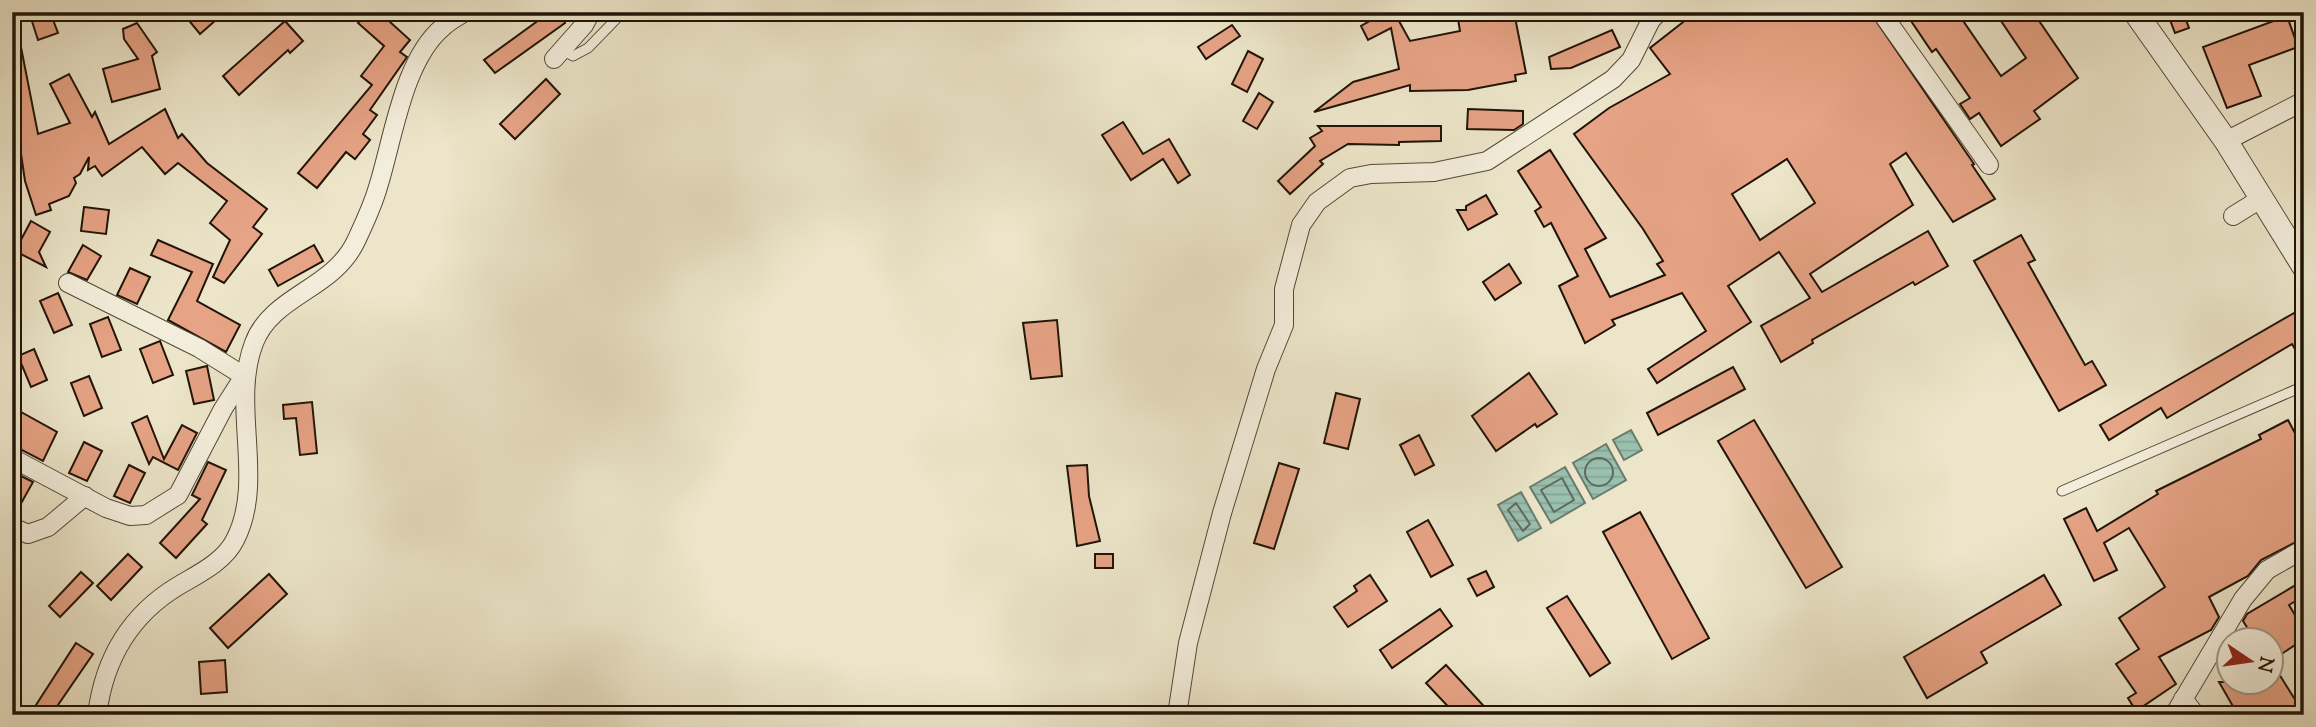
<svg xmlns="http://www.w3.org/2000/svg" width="2316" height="727" font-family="'Sorts Mill Goudy',serif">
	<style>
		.water { fill: url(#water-rules); stroke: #6a7b6c; stroke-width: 2 }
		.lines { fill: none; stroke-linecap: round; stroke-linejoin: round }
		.shore { stroke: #5e6a5c; stroke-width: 2 }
		.building { fill: #e6a385; stroke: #211407; stroke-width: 2; fill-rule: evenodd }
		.service-casing { stroke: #544838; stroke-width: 11 }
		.minor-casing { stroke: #544838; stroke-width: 20 }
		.tertiary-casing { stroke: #544838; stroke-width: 25 }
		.service { stroke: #f3eedc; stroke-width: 9 }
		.minor { stroke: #f3eedc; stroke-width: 18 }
		.tertiary { stroke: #f3eedc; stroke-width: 23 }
	</style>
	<defs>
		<pattern id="water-rules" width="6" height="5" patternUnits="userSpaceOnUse" patternTransform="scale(1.75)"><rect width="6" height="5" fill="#9ac0b0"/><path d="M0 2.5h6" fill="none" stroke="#84a496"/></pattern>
	</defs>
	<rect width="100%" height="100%" fill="#ece5c9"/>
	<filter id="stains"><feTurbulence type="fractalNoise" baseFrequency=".00286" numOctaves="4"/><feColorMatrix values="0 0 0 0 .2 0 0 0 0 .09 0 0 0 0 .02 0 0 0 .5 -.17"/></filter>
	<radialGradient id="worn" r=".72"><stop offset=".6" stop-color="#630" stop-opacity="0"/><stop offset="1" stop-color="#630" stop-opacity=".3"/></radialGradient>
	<!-- water -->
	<g class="water">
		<path d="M1631 430 1642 450 1624 460 1613 440Z"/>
		<path d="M1606 444 1626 480 1593 499 1573 463Z"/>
		<path d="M1565 467 1585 503 1551 523 1530 487Z"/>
		<path d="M1521 492 1541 528 1518 541 1498 505Z"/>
	</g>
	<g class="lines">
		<!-- shore -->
		<g class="shore">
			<circle cx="1599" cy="472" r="14"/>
			<path d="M1562 478 1574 500 1554 512 1541 490Z"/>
			<path d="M1516 503 1530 524 1523 531 1508 510Z"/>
		</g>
	</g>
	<!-- building -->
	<g class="building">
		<path d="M29 12H50L58 33 38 40Z"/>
		<path d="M182 12H225L200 34Z"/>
		<path d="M368 12H379L410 40 400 52 407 57 370 110 377 115 363 134 370 140 355 159 346 152 317 188 298 173 372 85 361 76 384 46 358 23Z"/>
		<path d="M550 12H559L565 23 495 73 484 60Z"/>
		<path d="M1386 12H1394L1410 41 1460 31 1458 19 1494 12H1514L1526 73 1515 75 1516 81 1468 90 1410 91V85L1314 112 1353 82 1399 69 1391 28 1368 40 1361 26Z"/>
		<path d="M1696 12H1870L1974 164 1972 165 1995 199 1953 222 1906 153 1890 164 1913 205 1810 274 1822 292 1928 231 1948 266 1915 285 1913 282 1812 340 1813 343 1781 362 1761 326 1810 298 1779 252 1728 286 1751 322 1657 383 1648 369 1706 331 1682 293 1612 320 1615 325 1585 343 1559 286 1578 276 1551 223 1544 227 1535 211 1541 207 1518 171 1550 150 1606 238 1585 249 1610 297 1665 275 1657 264 1663 261 1643 229 1574 134 1609 108 1670 74 1650 48ZM1787 159 1815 203 1760 240 1732 194Z"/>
		<path d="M1905 12H1957L2001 76 2026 58 1995 12H2033L2078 78 2034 111 2040 119 2001 146 1979 113 1970 119 1960 104 1970 98 1936 49 1932 52Z"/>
		<path d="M2167 12H2183L2189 28 2175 33Z"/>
		<path d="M2287 16 2298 47 2249 65 2261 96 2227 108 2203 47Z"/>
		<path d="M285 21 303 41 290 53 288 50 239 95 223 76Z"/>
		<path d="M137 23 157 52 152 56 160 89 112 102 103 69 138 59 124 39 123 29Z"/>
		<path d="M1232 25 1240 36 1206 59 1198 47Z"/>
		<path d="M1612 30 1620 47 1571 68 1551 69 1549 57Z"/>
		<path d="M19 37 38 134 70 123 50 84 69 74 92 117 95 112 109 144 165 109 178 138 182 134 207 163 267 209 253 227 262 234 224 283 213 277 230 240 210 223 227 201 178 163 165 174 142 147 102 176 95 166 88 170 89 157 80 174 74 178 76 183 69 196 49 204 51 210 36 215 25 181 13 100 18 99 12 84V38Z"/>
		<path d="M1248 51 1263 59 1247 92 1232 84Z"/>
		<path d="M546 79 560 94 515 139 500 124Z"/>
		<path d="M1259 93 1273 102 1257 129 1243 121Z"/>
		<path d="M1468 109 1523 111V124L1514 130 1467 129Z"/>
		<path d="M1123 122 1143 154 1169 139 1190 175 1178 183 1163 159 1131 180 1102 135Z"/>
		<path d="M1318 126H1441V141L1399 142V145L1348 144 1320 161 1323 164 1290 194 1278 181 1315 146 1310 138 1322 131Z"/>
		<path d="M1486 195 1497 214 1468 230 1457 210H1466V206Z"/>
		<path d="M84 207 109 210 106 234 81 231Z"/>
		<path d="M31 221 50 232 39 252 46 267 15 251Z"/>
		<path d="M2021 235 2035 260 2028 263 2085 365 2092 361 2106 385 2059 411 1974 261Z"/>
		<path d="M158 240 213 264 197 301 240 325 226 352 168 320 192 272 151 255Z"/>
		<path d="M83 245 101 256 87 280 68 272Z"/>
		<path d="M314 245 323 261 278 286 269 270Z"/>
		<path d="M1509 264 1521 283 1495 300 1483 282Z"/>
		<path d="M130 268 150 277 137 304 117 295Z"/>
		<path d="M58 293 72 325 54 333 40 301Z"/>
		<path d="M2294 313 2304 330V364L2292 344 2167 418 2161 408 2109 440 2100 425Z"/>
		<path d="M108 317 121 350 102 357 90 324Z"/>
		<path d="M1057 320 1062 376 1031 379 1023 323Z"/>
		<path d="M160 341 173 375 153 383 140 349Z"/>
		<path d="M34 349 47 380 31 387 18 356Z"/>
		<path d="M207 366 214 400 194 404 186 371Z"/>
		<path d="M1733 367 1745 389 1658 435 1647 413Z"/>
		<path d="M1529 373 1557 414 1537 427 1535 424 1496 451 1472 416Z"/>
		<path d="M89 376 102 408 84 416 71 383Z"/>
		<path d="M1336 393 1360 399 1348 449 1324 443Z"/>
		<path d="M312 402 317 453 300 455 296 418 284 419 283 405Z"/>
		<path d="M12 407 57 432 43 461 12 445Z"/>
		<path d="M147 416 164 459 182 425 197 433 178 470 153 457 149 464 132 423Z"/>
		<path d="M1754 420 1842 567 1806 588 1718 441Z"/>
		<path d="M2288 420 2304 450V538L2261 560 2248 576 2209 597 2219 617 2211 630 2159 657 2176 684 2136 711 2128 698 2136 693 2116 664 2139 649 2119 618 2165 587 2129 528 2104 543 2117 570 2094 581 2064 519 2086 508 2097 531 2158 494 2156 491 2261 439 2259 435Z"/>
		<path d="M1419 435 1434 465 1415 475 1400 445Z"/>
		<path d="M84 442 102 451 87 481 69 473Z"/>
		<path d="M208 462 226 470 202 520 207 524 176 558 160 543 200 499 192 495Z"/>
		<path d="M1279 463 1299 469 1274 549 1254 543Z"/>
		<path d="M129 465 145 473 130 503 114 496Z"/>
		<path d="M1087 465 1089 496 1100 541 1077 546 1067 466Z"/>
		<path d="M15 473 33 482 14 516 12 478Z"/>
		<path d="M1640 512 1709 638 1672 659 1603 532Z"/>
		<path d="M1428 520 1453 565 1431 577 1407 532Z"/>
		<path d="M128 554 142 567 111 600 97 586Z"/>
		<rect x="1095" y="554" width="18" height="14"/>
		<path d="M1486 571 1494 587 1477 596 1468 579Z"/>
		<path d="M81 572 93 583 60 617 49 606Z"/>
		<path d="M269 574 287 594 228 648 210 628Z"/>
		<path d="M1370 575 1387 601 1348 627 1334 607 1357 591 1354 586Z"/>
		<path d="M2044 575 2061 605 1981 652 1987 663 1927 698 1904 657Z"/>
		<path d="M2304 580V596L2289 605 2304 630V639L2271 661V640H2255L2243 621 2247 614Z"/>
		<path d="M1567 596 1610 663 1590 676 1547 608Z"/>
		<path d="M1440 609 1452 626 1392 668 1380 650Z"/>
		<path d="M76 643 93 654 51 715 36 705Z"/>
		<path d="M225 660 227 692 201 694 199 662Z"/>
		<path d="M2271 661 2304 714V715H2238L2219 682H2271Z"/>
		<path d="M1446 665 1492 715H1456L1426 683Z"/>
	</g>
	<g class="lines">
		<defs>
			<g id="service">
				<path d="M562 50 573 56 588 48 623 12"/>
				<path d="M2062 491 2304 386"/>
			</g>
			<g id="minor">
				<path d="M1881 12 1989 165"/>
				<path d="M554 59 584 25 591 12"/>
				<path d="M2226 141 2304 101"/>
				<path d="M2233 216 2262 198"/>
				<path d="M12 458 106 508 130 516 146 515 178 495 223 409 244 376 199 348 68 283"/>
				<path d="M12 527 28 534 48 527 85 496"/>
				<path d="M2183 699 2196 715"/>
				<path d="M97 715C104 660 130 615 178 586 198 574 224 562 235 540 266 480 230 405 254 343 272 295 333 290 356 241 364 224 373 205 378 187 393 140 403 60 443 27 449 21 457 17 465 12"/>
				<path d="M1177 715 1188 643 1222 513 1266 369 1284 325V289L1301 225 1317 202 1350 178 1371 174 1434 172 1487 161 1613 79 1631 60 1651 20 1659 12"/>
				<path d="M2174 715 2243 599 2267 570 2304 549"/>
			</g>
			<path id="tertiary" d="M2135 12 2226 141 2304 267"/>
		</defs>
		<!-- service casing -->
		<use href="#service" class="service-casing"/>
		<!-- minor casing -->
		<use href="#minor" class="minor-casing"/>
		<!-- tertiary casing -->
		<use href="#tertiary" class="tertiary-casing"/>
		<!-- service -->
		<use href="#service" class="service"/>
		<!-- minor -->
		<use href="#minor" class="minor"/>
		<!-- tertiary -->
		<use href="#tertiary" class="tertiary"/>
	</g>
	<!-- margin -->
	<rect width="2316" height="727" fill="none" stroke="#ece5c9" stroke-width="42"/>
	<rect x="14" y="14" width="2288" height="699" fill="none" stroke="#211407" stroke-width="3.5"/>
	<rect x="21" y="21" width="2274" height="685" fill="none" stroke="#211407" stroke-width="2"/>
	<!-- north arrow -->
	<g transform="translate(2250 661) rotate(103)"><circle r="33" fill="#f3eedc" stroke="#9f9787" stroke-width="2"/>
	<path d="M0-5L12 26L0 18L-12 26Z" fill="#8f2418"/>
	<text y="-10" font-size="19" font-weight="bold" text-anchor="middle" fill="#211407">N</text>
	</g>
	<rect width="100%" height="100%" filter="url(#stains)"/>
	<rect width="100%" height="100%" fill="url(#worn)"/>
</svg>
